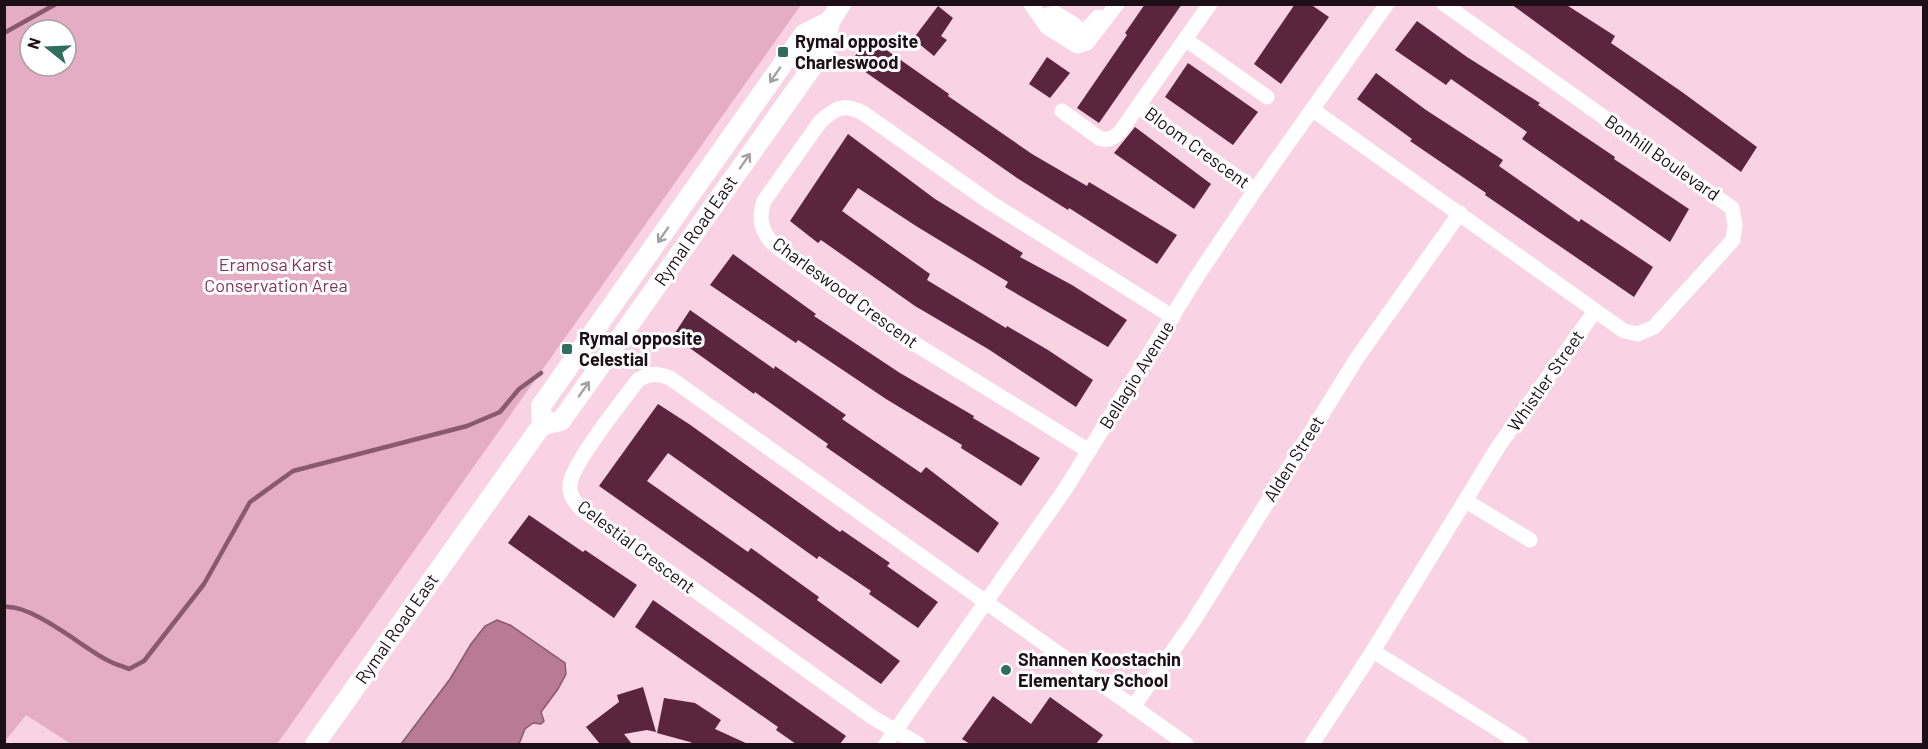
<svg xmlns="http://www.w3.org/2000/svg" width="1928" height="749" font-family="Barlow,sans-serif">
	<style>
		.green { fill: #e4adc4; fill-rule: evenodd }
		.water { fill: #b87a95; stroke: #895a6f; stroke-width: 1.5 }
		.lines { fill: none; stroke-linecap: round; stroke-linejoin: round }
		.stream { stroke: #895a6f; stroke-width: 4.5 }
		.building { fill: #5b253f }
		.minor { stroke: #fff; stroke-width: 15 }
		.major { stroke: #fff; stroke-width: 20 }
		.oneway { stroke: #a49fa1 }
		.poi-dot { fill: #306f5d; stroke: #fff; stroke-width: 2 }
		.labels { text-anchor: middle; stroke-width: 6; stroke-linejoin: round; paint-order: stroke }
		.poi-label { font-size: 18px; font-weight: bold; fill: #1c0f15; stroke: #fff; text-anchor: start }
		.street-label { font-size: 18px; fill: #1c0f15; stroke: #fff }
		.park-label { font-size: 18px; fill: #81345a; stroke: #fff }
	</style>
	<rect width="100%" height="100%" fill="#f9d3e3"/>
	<!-- green -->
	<path class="green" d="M5 4H801V5L277 744H71L26 715 5 741ZM30 30H66V66H30Z"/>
	<!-- water -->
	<path class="water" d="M497 620 510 625 565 663 566 674 558 689 541 712 544 721 541 724 533 723 525 729 519 744H401L450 679 471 644 485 626Z"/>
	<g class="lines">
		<!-- stream -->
		<g class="stream">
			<path d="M4 33 56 4"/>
			<path d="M4 607C32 604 82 647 107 660 114 664 122 666 129 669L144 661 204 584 250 502 293 471 467 426 500 412 519 389 541 373"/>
		</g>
	</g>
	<!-- building -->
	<g class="building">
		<path d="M1145 4H1182L1099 123 1077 108 1127 35 1125 33Z"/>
		<path d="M1295 4H1310L1329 17 1281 84 1254 64Z"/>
		<path d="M1511 4H1565L1615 36 1611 43 1682 92 1757 147 1741 172Z"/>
		<path d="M938 6 953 18 941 36 947 40 934 56 913 39Z"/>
		<path d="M1417 21 1467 57 1540 103 1538 105 1615 157 1614 159 1689 209 1670 242 1522 139 1527 132 1451 79 1446 85 1395 50Z"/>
		<path d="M868 37 949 94 948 96 1032 154 1087 186 1089 182 1177 235 1157 264 1069 208 1068 210 1017 178 851 62Z"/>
		<path d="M1047 57 1070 73 1050 98 1029 84Z"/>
		<path d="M1188 63 1258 112 1233 145 1165 97Z"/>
		<path d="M1376 73 1426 110 1503 160 1499 166 1579 222 1581 219 1653 267 1634 297 1485 195 1486 193 1410 141 1412 139 1357 99Z"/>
		<path d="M1135 127 1211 184 1194 209 1114 153Z"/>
		<path d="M848 134 935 199 1023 253 1020 257 1072 285 1127 320 1108 347 1005 287 1008 282 916 226 858 188 842 211 930 274 927 280 1006 328 1007 326 1048 350 1093 380 1076 407 988 349 915 306 821 240 818 243 790 221Z"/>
		<path d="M733 254 816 314 814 316 900 373 974 416 973 418 1040 458 1021 486 961 448 962 445 886 399 798 340 796 343 710 285Z"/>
		<path d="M690 310 774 369 775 366 846 415 842 419 921 473 926 467 999 523 978 553 826 447 828 444 755 392 754 394 673 336Z"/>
		<path d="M658 404 689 424 840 532 842 530 890 563 887 566 938 602 918 628 869 594 871 591 819 556 817 559 668 453 647 481 748 552 751 548 819 597 817 600 900 661 881 684 599 486Z"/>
		<path d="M529 515 583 552 585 550 637 585 614 618 508 543Z"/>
		<path d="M653 600 846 736 840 744H796L776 730 778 727 635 627Z"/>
		<path d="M643 687 656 732 647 730 624 734 632 744H600L586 727 619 702 617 695Z"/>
		<path d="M993 696 1031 724 1050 697 1103 735 1096 744H970L962 739Z"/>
		<path d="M664 698 695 703 721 720 715 729 748 744H694L690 742 657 733Z"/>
	</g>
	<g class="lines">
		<!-- minor -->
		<g class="minor">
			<path d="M1031 4 1047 27 1077 46 1087 43 1117 4"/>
			<path d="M1045 16 1055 13 1075 25"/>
			<path d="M1058 25C1076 37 1085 33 1098 17"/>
			<path d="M1185 39 1267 97"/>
			<path d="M1138 106 1255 190"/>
			<path d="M1313 110 1624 331 1638 334 1654 327 1733 240 1735 225 1732 208 1444 4"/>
			<path d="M1062 111 1099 138C1109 141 1113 138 1120 132L1210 4"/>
			<path d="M1089 451 899 334 774 245C761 231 758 219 764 201L820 122C835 108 843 103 863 113L991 203 1173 317"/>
			<path d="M1466 501 1530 540"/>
			<path d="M1373 651 1521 744"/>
			<path d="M1133 707 1193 622 1357 358 1460 213"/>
			<path d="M886 744 1066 488 1196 278 1255 190 1387 4"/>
			<path d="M918 744 872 717 581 509C575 502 569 495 570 485 570 466 624 399 638 380 650 373 657 373 670 378L1186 744"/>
			<path d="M1312 744 1373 651 1498 447 1595 311"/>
		</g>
		<!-- major -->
		<g class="major">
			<path d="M542 425 561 421 825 49 830 21 841 4"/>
			<path d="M315 744 542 425 541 406 804 34 830 21"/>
		</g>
	</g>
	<!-- one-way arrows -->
	<defs><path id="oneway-shaft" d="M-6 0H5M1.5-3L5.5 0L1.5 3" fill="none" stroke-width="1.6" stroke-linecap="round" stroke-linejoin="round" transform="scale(1.5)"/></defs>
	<g class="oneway">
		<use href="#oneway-shaft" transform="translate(775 75) rotate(125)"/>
		<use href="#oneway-shaft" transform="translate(745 161) rotate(-55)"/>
		<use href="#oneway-shaft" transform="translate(663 235) rotate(125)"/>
		<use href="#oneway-shaft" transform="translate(584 389) rotate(-55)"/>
	</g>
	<!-- markers -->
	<g class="poi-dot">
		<rect x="777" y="46" width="12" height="12" rx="3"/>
		<rect x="561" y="343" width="12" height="12" rx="3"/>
		<circle cx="1006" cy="670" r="6"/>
	</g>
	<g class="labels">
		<!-- poi labels -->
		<g class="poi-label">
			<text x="795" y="48">Rymal opposite<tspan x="795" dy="21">Charleswood</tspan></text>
			<text x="579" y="345">Rymal opposite<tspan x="579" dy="21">Celestial</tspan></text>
			<text x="1018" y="666">Shannen Koostachin<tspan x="1018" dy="21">Elementary School</tspan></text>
		</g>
		<!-- street labels -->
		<g class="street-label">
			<text transform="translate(1197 148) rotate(36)" y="6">Bloom Crescent</text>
			<text transform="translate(1662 158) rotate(35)" y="6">Bonhill Boulevard</text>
			<text transform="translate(696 231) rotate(-55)" y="6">Rymal Road East</text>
			<text transform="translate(845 293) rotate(36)" y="6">Charleswood Crescent</text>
			<text transform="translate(1137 375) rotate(-58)" y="6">Bellagio Avenue</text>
			<text transform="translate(1546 381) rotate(-55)" y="6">Whistler Street</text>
			<text transform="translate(1294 459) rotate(-58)" y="6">Alden Street</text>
			<text transform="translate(636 547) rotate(37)" y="6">Celestial Crescent</text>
			<text transform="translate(397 629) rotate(-55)" y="6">Rymal Road East</text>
		</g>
		<!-- park labels -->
		<g class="park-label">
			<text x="276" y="271">Eramosa Karst<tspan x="276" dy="21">Conservation Area</tspan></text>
		</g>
	</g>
	<!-- border -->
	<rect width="1928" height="749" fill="none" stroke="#1c0f15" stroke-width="12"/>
	<!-- north arrow -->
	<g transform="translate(48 48) rotate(288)"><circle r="28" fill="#ffffff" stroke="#a49fa1" stroke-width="1.5"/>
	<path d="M0-4.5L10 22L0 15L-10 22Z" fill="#306f5d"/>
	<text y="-9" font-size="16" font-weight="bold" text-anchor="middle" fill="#1c0f15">N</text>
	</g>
</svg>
